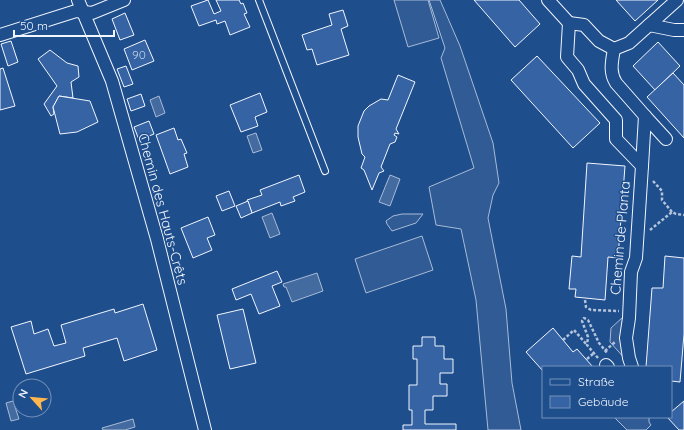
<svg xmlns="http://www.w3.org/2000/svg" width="684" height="430" font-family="Quicksand,sans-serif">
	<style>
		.built { fill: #305b95; stroke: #a8bbd7 }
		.water { fill: #446ba0; stroke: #a8bbd7 }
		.building { fill: #3563a3; stroke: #f2f6ff }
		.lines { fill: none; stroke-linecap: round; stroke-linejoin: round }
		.lane-casing { stroke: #f2f6ff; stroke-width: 8 }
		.street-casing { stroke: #f2f6ff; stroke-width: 14 }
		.path { stroke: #b3c4dc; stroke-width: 2.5; stroke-dasharray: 3 2; stroke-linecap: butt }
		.lane { stroke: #1f4e8c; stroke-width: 6 }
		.street { stroke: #1f4e8c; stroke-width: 12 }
		.labels { text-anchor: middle; stroke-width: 3; stroke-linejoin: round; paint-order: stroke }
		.number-label { font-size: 12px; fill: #c3d1e8 }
		.street-label { font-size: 14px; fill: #f2f6ff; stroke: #1f4e8c }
	</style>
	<rect width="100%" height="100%" fill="#1f4e8c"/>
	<!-- built -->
	<g class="built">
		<path d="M394 0H428L439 38 408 47Z"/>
		<path d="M429 0H440L460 46 493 143 499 183 493 195 488 218 506 309 512 383 521 430H488L476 300 461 229 436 225 429 187 474 168 441 58 445 48Z"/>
		<path d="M402 214H423L416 223 392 231 387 224 386 221 393 216Z"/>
		<path d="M422 236 433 270 366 293 355 259Z"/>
		<path d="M623 317 632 318 626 360 610 342 611 328Z"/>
		<path d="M614 417H649V422L651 425 646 430H627Z"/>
	</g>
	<!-- water -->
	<g class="water">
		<path d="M159 96 165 113 156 117 150 100Z"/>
		<path d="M256 133 262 150 253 153 247 136Z"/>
		<path d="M390 175 400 179 390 206 379 202Z"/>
		<path d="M272 213 280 234 270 238 262 217Z"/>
		<path d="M317 273 323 291 292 302 286 287H284L283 284Z"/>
		<path d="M13 401 19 419 11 421 6 403Z"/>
		<path d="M133 419 135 427 125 430H103L102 428Z"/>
	</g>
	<!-- building -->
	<g class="building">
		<path d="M208 0 214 14 221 11 216 0H239L241 4 243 3 247 13 244 14 250 27 230 35 225 21 217 24 216 20 199 26 191 6Z"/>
		<path d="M474 0H519L540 24 515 47Z"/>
		<path d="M616 0H658L635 21Z"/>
		<path d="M343 10 348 26 341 29 349 55 317 65 312 49 307 50 302 35 332 25 329 14Z"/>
		<path d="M125 13 134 35 120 40 112 19Z"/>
		<path d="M145 40 154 61 132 70 124 49Z"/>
		<path d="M11 41 18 62 8 66 1 44Z"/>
		<path d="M658 42 680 66 655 90 633 66Z"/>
		<path d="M50 50 67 63 78 66 79 77 71 82 73 98 59 96 53 107 54 114 51 116 44 104 57 86 38 59Z"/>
		<path d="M537 56 600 123 573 148 511 80Z"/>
		<path d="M126 66 133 84 124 87 117 69Z"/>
		<path d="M3 68 15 106 0 110V69Z"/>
		<path d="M673 73 684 85V138L647 97Z"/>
		<path d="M398 75 415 82 396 129 399 134 395 133 394 135 397 137 395 142 390 144 381 167 384 171 379 173 372 190 364 170 361 168 365 157 362 154 358 137V126L364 111 369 106 381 99 388 100Z"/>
		<path d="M260 93 267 112 255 117 258 126 241 132 230 105Z"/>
		<path d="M141 94 145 106 131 111 127 99Z"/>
		<path d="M59 96 90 101 98 122 77 132 60 134 53 107Z"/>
		<path d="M149 121 154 134 139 140 134 127Z"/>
		<path d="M174 128 178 140 181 139 187 153 184 154 188 167 170 174 156 135Z"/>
		<path d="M587 163 625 166 618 258 608 257 605 300 575 297 576 289H569L572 256 581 257Z"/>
		<path d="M299 175 305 192 293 197 295 201 281 206 280 202 252 213 247 200 262 195 260 190Z"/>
		<path d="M229 191 235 206 222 211 216 196Z"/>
		<path d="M248 201 252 213 241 218 236 206Z"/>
		<path d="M208 217 215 235 207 238 212 250 193 258 181 228Z"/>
		<path d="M665 256 684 258V334L680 382 671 381V367H646L652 288H663Z"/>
		<path d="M277 271 282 282 272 286 280 306 259 314 251 294 236 300 232 289Z"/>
		<path d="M143 304 157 350 124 361 117 338 83 348 85 356 26 374 11 327 31 321 34 334 48 329 54 346 66 343 61 325 114 309 115 313Z"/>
		<path d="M243 309 256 363 230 369 217 315Z"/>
		<path d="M553 328 573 352 577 349 593 367H543V371L526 352Z"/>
		<path d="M422 337H435V346H444V359H453V373H440V384H447V396H433V410H425V424H456V430H403V425H412V410H409V385H417V359H413V346H422Z"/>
		<path d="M684 401V430H679L667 417H671V412Z"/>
	</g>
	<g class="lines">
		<defs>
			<path id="lane" d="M259 0 325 171"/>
			<g id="street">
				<path d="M78 0 112 81 157 239 205 430"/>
				<path d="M548 0 569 23 567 57 578 70 584 84 616 120V139L642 166 636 258 631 272 629 318 626 338 629 358 632 367"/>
				<path d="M569 23 584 25 599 41 614 49C612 61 609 72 616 83L645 116 642 166"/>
				<path d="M649 25 674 30H684"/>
				<path d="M0 35 76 11 92 13 124 0"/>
				<path d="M614 49 629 43 677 0"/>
				<path d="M645 116 666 139"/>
				<path d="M606 365 608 367"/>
			</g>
		</defs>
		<!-- lane casing -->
		<use href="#lane" class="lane-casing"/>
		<!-- street casing -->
		<use href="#street" class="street-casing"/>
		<!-- path -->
		<g class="path">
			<path d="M653 181 662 191V200L672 212"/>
			<path d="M650 230 672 212 676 214 684 215"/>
			<path d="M585 300 586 307 591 310 619 311"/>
			<path d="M563 340 574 330 587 345"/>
			<path d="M605 351 615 342"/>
			<path d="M598 358 587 345 588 337 582 321 584 318 588 320 599 343 608 354"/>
			<path d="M587 359 594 353"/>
		</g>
		<!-- lane -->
		<use href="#lane" class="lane"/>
		<!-- street -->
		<use href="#street" class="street"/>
	</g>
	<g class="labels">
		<!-- number labels -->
		<g class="number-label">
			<text x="139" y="59">90</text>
		</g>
		<!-- street labels -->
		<g class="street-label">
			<text transform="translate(163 209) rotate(75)" y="5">Chemin des Hauts-Crêts</text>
			<text transform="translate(620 238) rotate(-85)" y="5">Chemin de Planta</text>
		</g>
	</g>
	<!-- legend -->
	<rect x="542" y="366" width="130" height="52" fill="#1f4e8c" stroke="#7391ba"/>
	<rect x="550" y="379" width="20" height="6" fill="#1f4e8c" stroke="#7391ba"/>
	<text x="578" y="386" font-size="12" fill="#f2f6ff">Straße</text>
	<rect x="550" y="396" width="20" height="12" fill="#3563a3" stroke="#7391ba"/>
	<text x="578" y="406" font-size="12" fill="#f2f6ff">Gebäude</text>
	<!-- north arrow -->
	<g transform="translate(32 398) rotate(297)"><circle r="19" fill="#1f4e8c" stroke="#7391ba"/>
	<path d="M0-3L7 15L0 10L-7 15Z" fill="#ffb74d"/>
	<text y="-6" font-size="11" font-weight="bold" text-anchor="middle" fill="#f2f6ff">N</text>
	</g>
	<!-- scale -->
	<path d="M14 30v6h100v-6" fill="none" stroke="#f2f6ff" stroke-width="2"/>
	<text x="20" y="30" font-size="12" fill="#f2f6ff" stroke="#1f4e8c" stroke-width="3" paint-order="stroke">50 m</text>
</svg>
